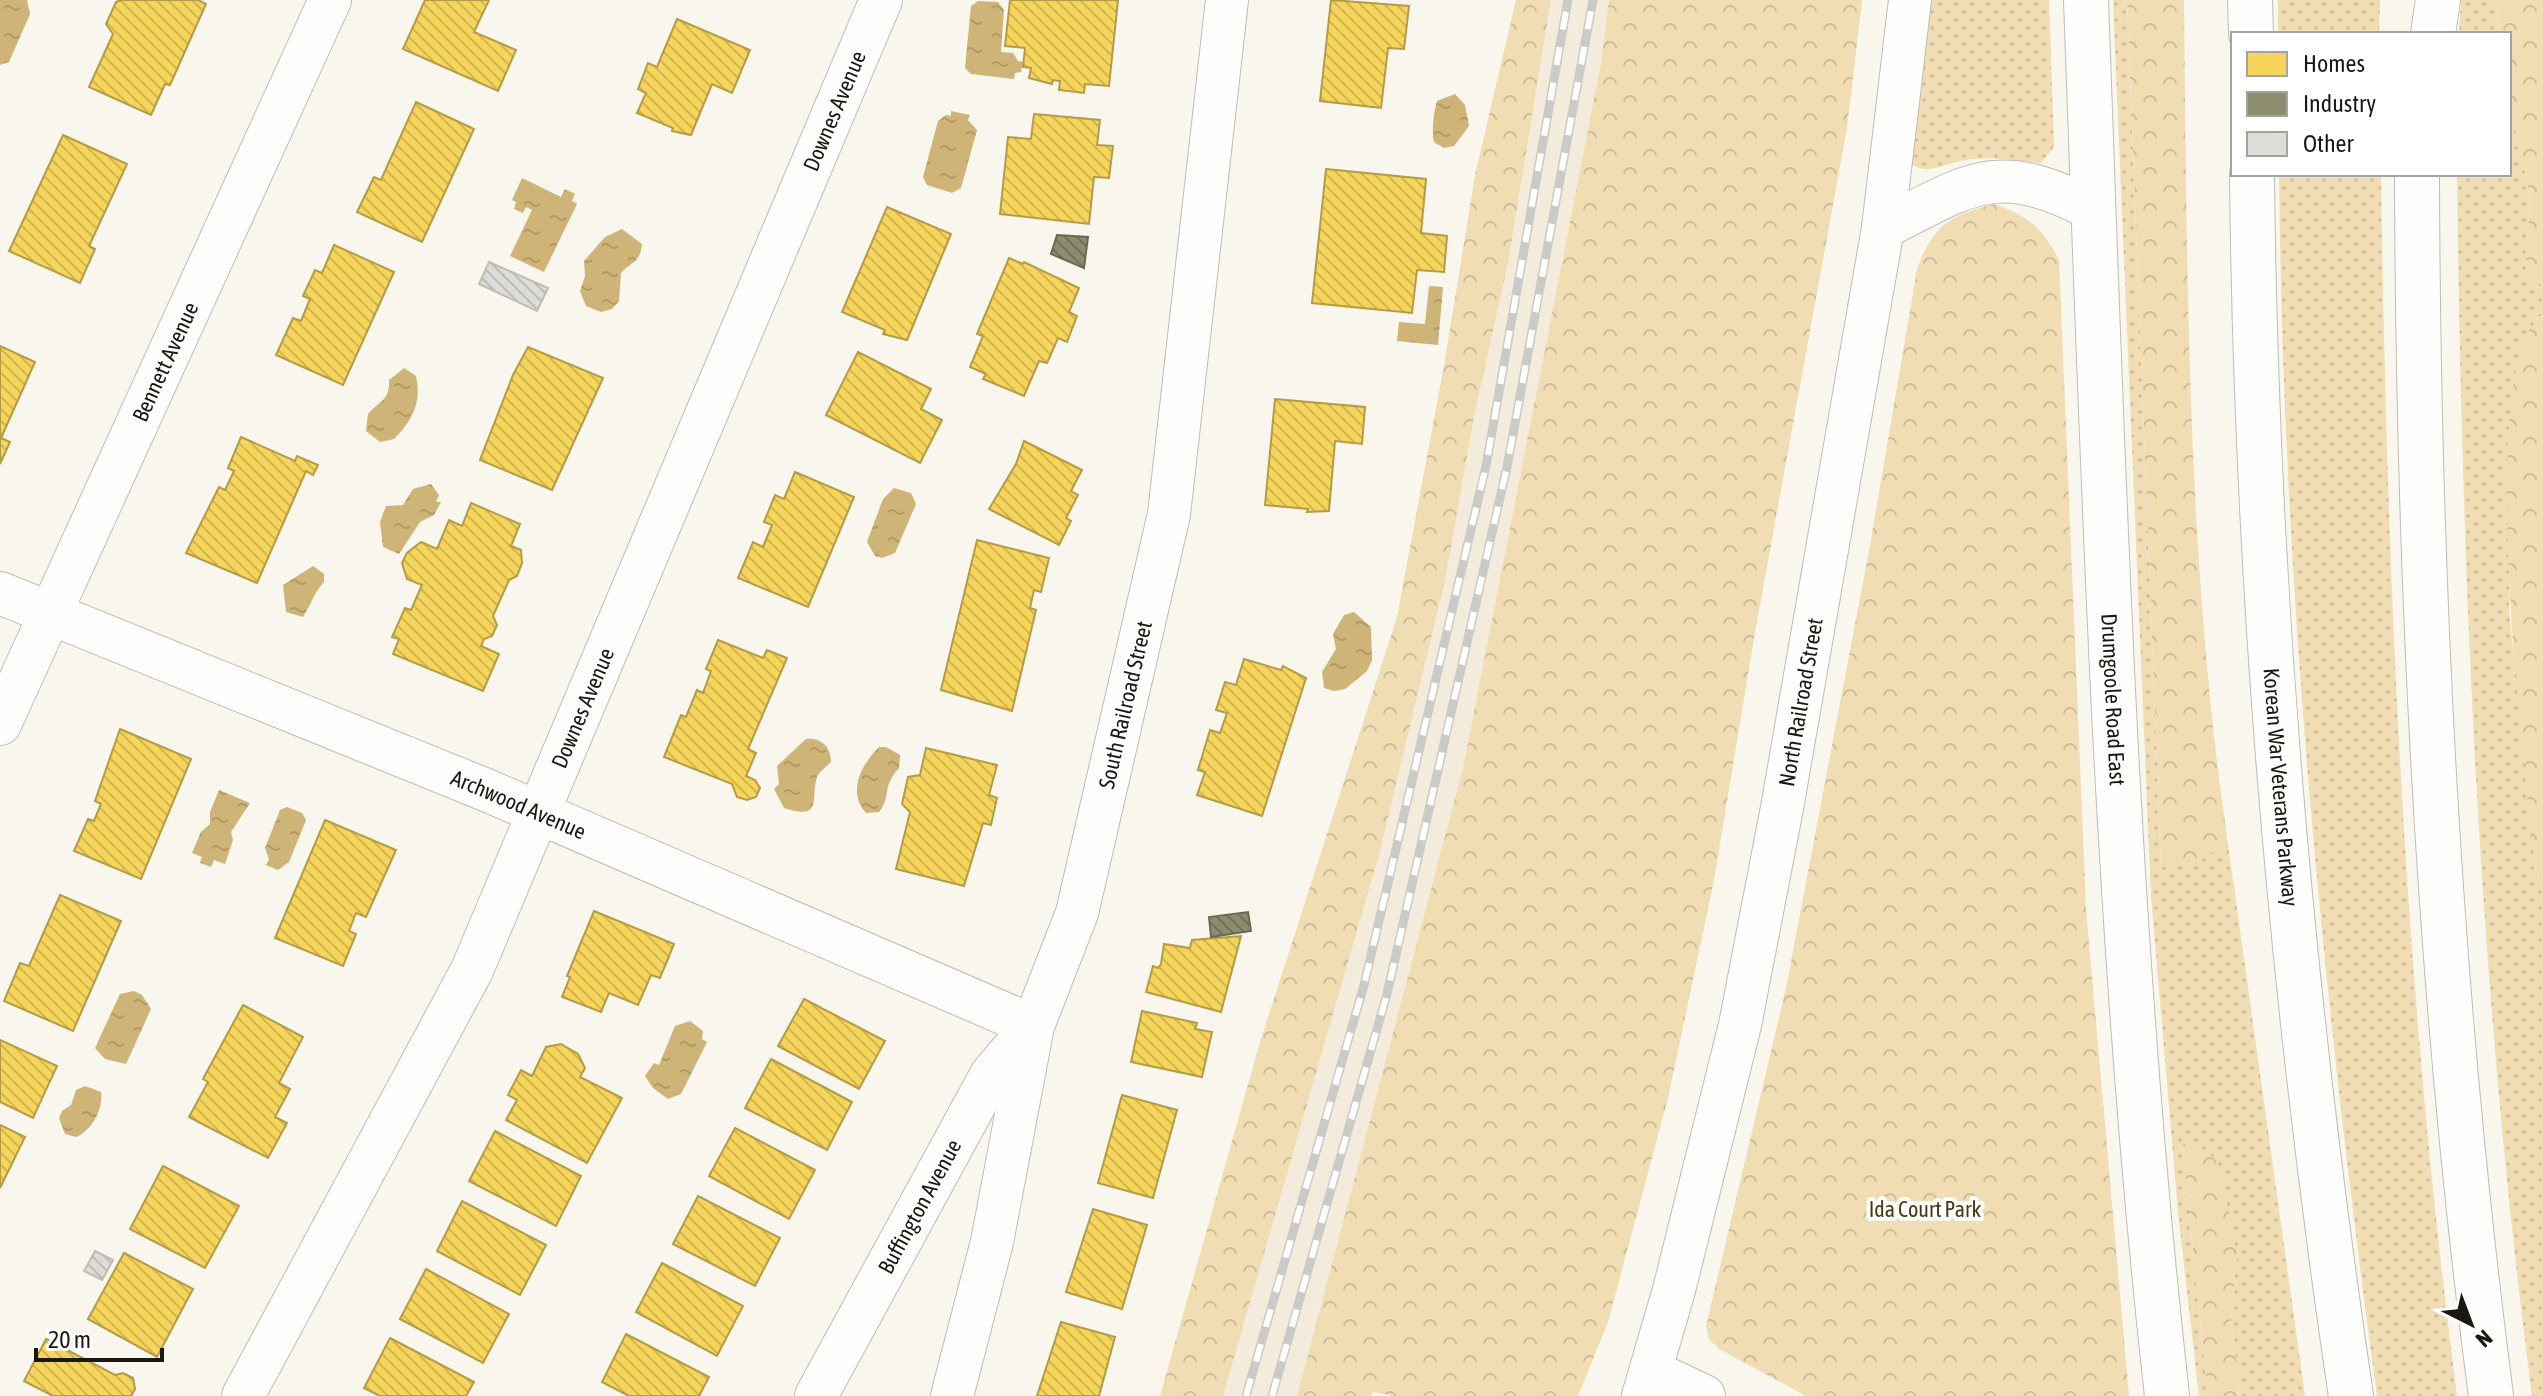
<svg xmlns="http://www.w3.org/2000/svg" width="2543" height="1396" font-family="'Asap Condensed',sans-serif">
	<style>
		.built { fill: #f3ecdd }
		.grass { fill: url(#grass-dots) }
		.forest { fill: url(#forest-crowns) }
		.water { fill: url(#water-ripples) }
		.homes { fill: url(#homes-back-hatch); stroke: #b49c46; stroke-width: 2 }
		.industry { fill: url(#industry-back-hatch); stroke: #6a6953; stroke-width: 2 }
		.building { fill: url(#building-back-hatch); stroke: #bebcb5; stroke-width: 2 }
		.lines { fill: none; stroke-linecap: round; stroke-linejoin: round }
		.minor-casing { stroke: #bfbcb6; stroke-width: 44 }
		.secondary-casing { stroke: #bfbcb6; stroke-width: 46 }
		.motorway-casing { stroke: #bfbcb6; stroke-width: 46 }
		.minor { stroke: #fefefc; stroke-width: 42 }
		.secondary { stroke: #fefefc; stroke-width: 44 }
		.motorway { stroke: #fefefc; stroke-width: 44 }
		.rail-casing { stroke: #cacac8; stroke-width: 9 }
		.rail { stroke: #fff; stroke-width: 6; stroke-dasharray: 18; stroke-linecap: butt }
		.labels { text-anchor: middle; stroke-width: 8; stroke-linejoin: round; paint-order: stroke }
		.street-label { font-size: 22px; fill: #1a1813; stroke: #fff }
		.park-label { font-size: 22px; fill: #473813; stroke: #fff }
	</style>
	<defs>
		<pattern id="grass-dots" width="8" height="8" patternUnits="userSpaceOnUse" patternTransform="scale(2)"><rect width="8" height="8" fill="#f0ddb3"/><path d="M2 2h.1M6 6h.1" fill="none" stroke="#cdbd99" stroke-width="1.8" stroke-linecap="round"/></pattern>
		<pattern id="forest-crowns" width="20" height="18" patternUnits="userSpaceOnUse" patternTransform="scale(2)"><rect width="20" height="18" fill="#f0ddb3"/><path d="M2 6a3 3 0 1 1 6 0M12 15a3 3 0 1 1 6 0" fill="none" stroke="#cdbd99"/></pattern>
		<pattern id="water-ripples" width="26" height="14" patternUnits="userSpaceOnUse" patternTransform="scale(2)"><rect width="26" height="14" fill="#ceb476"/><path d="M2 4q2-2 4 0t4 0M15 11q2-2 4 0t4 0" fill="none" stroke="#b09a65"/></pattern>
		<pattern id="homes-back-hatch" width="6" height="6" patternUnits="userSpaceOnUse" patternTransform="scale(2)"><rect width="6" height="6" fill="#f6d55c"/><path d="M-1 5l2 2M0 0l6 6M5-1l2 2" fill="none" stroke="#d2b64f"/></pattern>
		<pattern id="industry-back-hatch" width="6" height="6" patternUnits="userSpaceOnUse" patternTransform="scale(2)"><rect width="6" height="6" fill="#8c8c6e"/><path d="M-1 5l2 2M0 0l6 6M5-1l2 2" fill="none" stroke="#727159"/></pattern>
		<pattern id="building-back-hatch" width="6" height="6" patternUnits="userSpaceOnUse" patternTransform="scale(2)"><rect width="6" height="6" fill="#dedcd6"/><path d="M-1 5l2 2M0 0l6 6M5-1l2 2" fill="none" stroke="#bebcb7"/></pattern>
	</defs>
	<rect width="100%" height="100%" fill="#f9f6ee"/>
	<!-- built -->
	<path class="built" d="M1551 0H1609L1601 63 1463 768 1297 1396H1223L1379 855 1445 581 1474 417 1508 263Z"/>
	<!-- grass -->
	<g class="grass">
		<path d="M1927 0H2049L2054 147 2041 163C2011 160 1984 154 1953 163 1937 167 1926 174 1911 164Z"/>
		<path d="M2113 0H2127L2161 867 2203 857 2228 844 2305 1396H2240L2231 1318 2237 1254 2182 1143 2208 1396H2199L2178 1212 2151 896Z"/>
		<path d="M2278 0H2380L2379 34H2278Z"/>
		<path d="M2461 0H2498L2497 34H2459Z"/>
		<path d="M2509 102 2530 195 2526 266 2531 278 2543 286V314L2537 318 2510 542 2509 609 2536 874 2543 894V1396H2532C2479 991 2462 582 2457 174H2509Z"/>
		<path d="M2279 174H2381C2387 582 2404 991 2457 1396H2377C2322 991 2283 583 2279 174Z"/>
	</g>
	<!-- forest -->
	<g class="forest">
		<path d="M1516 0H1551L1508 263 1474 417 1445 581 1379 855 1223 1396H1160L1260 1042 1397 617 1445 360 1475 175Z"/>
		<path d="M1609 0H1862L1847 128 1755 632 1714 880 1668 1098 1608 1322 1578 1396H1394L1373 1392 1371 1396H1297L1463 768 1601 63Z"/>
		<path d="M2127 0H2184C2187 282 2187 565 2228 844L2203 857 2161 868Z"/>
		<path d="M2498 0H2543V286L2531 278 2526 266 2530 195 2509 102V34H2497Z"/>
		<path d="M1994 204C2028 216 2043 228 2059 260L2086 909 2129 1396H1806L1719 1349 1709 1339 1706 1326 1786 988 1871 540 1917 269C1934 225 1948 216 1994 204Z"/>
		<path d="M2543 314V894L2536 874C2526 786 2472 361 2543 314Z"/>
		<path d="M2182 1143 2201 1147 2215 1159 2224 1187 2237 1254 2231 1318 2240 1396H2208Z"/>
	</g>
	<!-- water -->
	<g class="water">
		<path d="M0 0H27L30 14 9 62 0 65Z"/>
		<path d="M978 1 998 2 1004 10 1001 52 1013 53 1018 61 1023 62 1021 72 1015 73 1014 79 971 74 965 68 971 6Z"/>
		<path d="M1455 94 1465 105 1469 126 1454 146 1444 148 1434 142C1431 131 1434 112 1437 101Z"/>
		<path d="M951 111 970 115 968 120 977 130 961 188 952 193 927 185 923 177 938 121 946 115 951 116Z"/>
		<path d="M522 178 561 197 565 189 575 194 572 201 577 204 544 272 510 256 532 210 526 207 523 213 514 209 516 202 512 200Z"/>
		<path d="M622 229 642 244C640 263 632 261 621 273L619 301 612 309 601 312 586 306 580 291 585 276 584 261 605 237Z"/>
		<path d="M1429 286 1443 287 1438 345 1397 341 1399 322 1425 324Z"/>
		<path d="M404 368 416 376C422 403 412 421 394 439L380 442 366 431 368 414C380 400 390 401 389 380Z"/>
		<path d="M431 484 439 495 436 502H441L434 515 420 522 399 554 383 547 380 522 386 506 403 505 413 489Z"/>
		<path d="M894 488 911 493 916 504 895 553 882 558 875 556 867 542 883 499Z"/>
		<path d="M313 566 324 574V582C313 594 311 605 303 617L286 612 283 585Z"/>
		<path d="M1354 612 1371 627 1372 660 1367 671 1345 689 1334 691 1324 688 1322 672 1336 649 1333 634 1344 615Z"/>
		<path d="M806 739C821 737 831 747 831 762 827 766 819 772 817 777 810 798 824 821 784 808L774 789 779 784 777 766Z"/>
		<path d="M879 747H886L900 755 899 768C881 788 892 796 879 812L866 813C847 792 861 765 879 747Z"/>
		<path d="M219 790 250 803 231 832 233 840 225 864 214 860 211 867 200 863 202 857 192 853 201 832 210 824V812Z"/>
		<path d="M287 807 302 813 306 820 289 862 278 870 266 865 269 859 265 848 280 810Z"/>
		<path d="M134 991 142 995 151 1009 126 1064 105 1059 95 1048 120 994Z"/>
		<path d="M690 1021 703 1031 702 1039 707 1042 681 1094 668 1099 653 1088 645 1076 654 1063 659 1065 675 1026Z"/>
		<path d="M85 1086 101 1092C104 1108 91 1132 76 1137L65 1134 59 1118 62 1111 71 1105 76 1090Z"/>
	</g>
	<!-- homes -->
	<g class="homes">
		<path d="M121 0H198L206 4 170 85 165 84 151 115 89 87 113 34 106 24 116 2Z"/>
		<path d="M425 0H489L474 32 516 50 498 91 403 49Z"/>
		<path d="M1010 0H1118L1109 86 1085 84 1084 93 1059 90 1060 81 1053 80 1052 84 1029 78 1031 68 1023 67 1025 48 1005 46Z"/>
		<path d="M1331 0 1409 6 1404 49 1388 48 1381 108 1320 101Z"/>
		<path d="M677 19 750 50 732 93 712 84 691 135 672 131 673 128 637 113 646 93 638 89 648 63 657 67Z"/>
		<path d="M416 102 474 129 422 242 357 212 374 177 381 180Z"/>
		<path d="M1034 114 1100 120 1097 145 1113 146 1109 178 1094 177 1089 224 1000 214 1008 137 1031 139Z"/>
		<path d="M63 135 127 164 89 246 95 249 80 283 9 251Z"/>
		<path d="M1326 169 1426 179 1421 233 1447 236 1444 272 1417 270 1412 313 1312 303Z"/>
		<path d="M887 207 951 234 907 340 883 334 885 330 842 312Z"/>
		<path d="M334 245 394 272 343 385 276 355 293 318 301 321 310 299 303 296 315 270 322 273Z"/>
		<path d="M1009 258 1023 264 1024 262 1079 288 1069 312 1077 316 1067 342 1058 338 1047 363 1039 361 1024 396 983 379 986 374 970 367 983 336 977 334Z"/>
		<path d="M0 346 35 362 1 438 10 442 0 464Z"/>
		<path d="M528 347 603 378 552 490 480 460 513 375Z"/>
		<path d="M858 352 931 389 921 409 942 420 920 463 826 415Z"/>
		<path d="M1275 399 1365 407 1362 444 1335 441 1329 511 1307 512 1308 509 1265 505Z"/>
		<path d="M241 437 295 461 297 456 318 465 313 475 306 471 257 583 186 553 219 487 225 490 234 471 228 468Z"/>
		<path d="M1024 441 1082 470 1071 491 1078 495 1066 518 1071 521 1059 545 989 509 1016 464Z"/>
		<path d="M795 472 854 497 808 607 738 578 753 542 763 547 772 525 764 522 775 495 784 499Z"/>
		<path d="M471 503 520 524 511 546 521 550 522 563 517 576 509 580 493 616 497 625 492 636 484 639 481 646 499 654 483 691 393 654 399 639 392 637 405 608 411 610 422 585 407 579 402 563 407 553 421 542 437 549 449 520 462 526Z"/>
		<path d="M977 540 1049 558 1041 592 1034 590 1030 608 1036 610 1012 711 941 690Z"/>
		<path d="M718 640 763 658 767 650 787 658 748 749 756 753 746 776 755 780 760 788 756 797 747 800 737 797 732 784 664 757 681 715 686 717 697 690 703 693 711 671 706 669Z"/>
		<path d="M1244 659 1281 670 1283 666 1306 678 1262 816 1197 795 1205 772 1198 770 1210 730 1220 733 1227 713 1216 710 1225 682 1236 685Z"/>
		<path d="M120 729 191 759 141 879 74 851 88 819 94 821 101 804 95 801Z"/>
		<path d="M926 748 997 765 989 795 997 798 991 825 983 823 964 886 896 869 910 812 902 804 908 777 920 775Z"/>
		<path d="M325 820 396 850 366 917 356 913 349 931 356 934 343 966 275 938Z"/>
		<path d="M60 895 121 921 73 1031 4 1001 20 963 29 966Z"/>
		<path d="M594 911 674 944 660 978 651 975 638 1005 609 993 601 1012 562 997 570 977 567 976Z"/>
		<path d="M1241 936 1221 1012 1146 992 1153 966 1158 968 1161 964 1164 944 1190 948 1192 940Z"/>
		<path d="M804 999 885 1041 859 1089 778 1046Z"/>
		<path d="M243 1005 303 1037 279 1083 290 1089 275 1117 287 1123 268 1158 189 1117 208 1082 203 1079Z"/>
		<path d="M1142 1011 1197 1023 1195 1029 1212 1032 1202 1077 1131 1062Z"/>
		<path d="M0 1040 57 1066 33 1118 0 1102Z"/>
		<path d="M561 1044 578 1054 585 1068 580 1077 622 1098 587 1163 506 1120 517 1100 508 1095 521 1070 532 1076 546 1047Z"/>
		<path d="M771 1059 852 1102 827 1150 745 1108Z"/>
		<path d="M1122 1095 1177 1110 1153 1198 1098 1183Z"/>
		<path d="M0 1125 25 1137 0 1188Z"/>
		<path d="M735 1128 815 1170 789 1219 709 1176Z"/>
		<path d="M495 1131 581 1176 556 1226 469 1181Z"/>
		<path d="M163 1166 239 1206 205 1268 130 1229Z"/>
		<path d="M698 1196 780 1238 755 1286 673 1244Z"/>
		<path d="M462 1201 546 1245 520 1295 437 1251Z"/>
		<path d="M1093 1209 1147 1225 1122 1309 1066 1292Z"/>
		<path d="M124 1253 193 1289 157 1357 88 1319Z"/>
		<path d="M662 1263 743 1306 717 1356 636 1312Z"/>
		<path d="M426 1269 509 1314 483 1363 400 1319Z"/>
		<path d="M1061 1322 1115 1337 1099 1396H1037Z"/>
		<path d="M626 1334 709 1377 699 1396H629L602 1382Z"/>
		<path d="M390 1338 474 1382 466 1396H380L364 1388Z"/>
		<path d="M46 1339 115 1375 123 1373 133 1378 135 1389 131 1396H53L24 1381Z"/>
	</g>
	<!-- industry -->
	<g class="industry">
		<path d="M1057 235 1088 237 1084 268 1051 254Z"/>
		<path d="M1248 912 1251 931 1211 937 1209 917Z"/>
	</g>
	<!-- building -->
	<g class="building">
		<path d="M489 262 548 288 537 311 479 284Z"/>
		<path d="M95 1251 113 1260 102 1280 84 1271Z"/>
	</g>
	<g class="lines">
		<defs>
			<g id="minor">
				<path d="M1883 228C1973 182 1997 160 2094 210"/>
				<path id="s1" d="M0 593 486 790 1033 1026"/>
				<path id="s2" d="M0 724 330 0"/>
				<path d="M1651 1371 1704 1396"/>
				<path id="s3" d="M243 1396 472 970 881 0"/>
				<path id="s4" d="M816 1396 991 1075 1029 1030"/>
				<path id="s5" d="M952 1396 992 1242 1033 1026 1077 913 1169 514 1227 0"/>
				<path id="s6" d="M1643 1396 1674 1290 1740 1025 1782 808 1883 228 1910 0"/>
			</g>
			<g id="secondary">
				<path id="s7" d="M2086 0C2103 466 2115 932 2167 1396"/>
			</g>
			<g id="motorway">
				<path d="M2250 0 2251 34"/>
				<path d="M2433 34 2438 0"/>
				<path id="s8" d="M2252 174C2256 582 2291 992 2351 1396"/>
				<path d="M2417 174C2418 581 2438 992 2491 1396"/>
			</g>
		</defs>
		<!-- minor casing -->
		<use href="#minor" class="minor-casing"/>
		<!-- secondary casing -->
		<use href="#secondary" class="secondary-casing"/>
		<!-- motorway casing -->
		<use href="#motorway" class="motorway-casing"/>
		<!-- minor -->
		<use href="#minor" class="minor"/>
		<!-- secondary -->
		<use href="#secondary" class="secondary"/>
		<!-- motorway -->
		<use href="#motorway" class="motorway"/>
		<defs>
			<g id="rail">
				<path d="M1246 1396 1364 985 1486 466 1568 0"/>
				<path d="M1272 1396 1387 994 1507 467 1593 0"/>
			</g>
		</defs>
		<!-- rail casing -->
		<use href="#rail" class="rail-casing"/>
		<!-- rail -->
		<use href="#rail" class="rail"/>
	</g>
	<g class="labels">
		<!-- street labels -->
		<g class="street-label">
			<text dy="8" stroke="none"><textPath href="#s3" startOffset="1416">Downes Avenue</textPath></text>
			<text dy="8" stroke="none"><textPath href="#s2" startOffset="398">Bennett Avenue</textPath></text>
			<text dy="8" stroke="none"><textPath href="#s7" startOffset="700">Drumgoole Road East</textPath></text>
			<text dy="8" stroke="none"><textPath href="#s6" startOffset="712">North Railroad Street</textPath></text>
			<text dy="8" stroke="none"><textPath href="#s5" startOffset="714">South Railroad Street</textPath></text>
			<text dy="8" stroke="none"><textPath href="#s3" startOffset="768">Downes Avenue</textPath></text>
			<text dy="8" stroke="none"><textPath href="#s8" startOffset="614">Korean War Veterans Parkway</textPath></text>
			<text dy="8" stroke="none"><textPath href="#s1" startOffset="560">Archwood Avenue</textPath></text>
			<text dy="8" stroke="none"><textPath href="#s4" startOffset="216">Buffington Avenue</textPath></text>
		</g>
		<!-- park labels -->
		<g class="park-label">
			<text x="1925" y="1217">Ida Court Park</text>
		</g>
	</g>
	<!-- legend -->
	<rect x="2231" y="32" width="280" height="144" fill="#ffffff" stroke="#a3a3a1" stroke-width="2"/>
	<rect x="2247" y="52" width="40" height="24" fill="#f6d55c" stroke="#a3a3a1" stroke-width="2"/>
	<text x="2303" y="72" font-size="24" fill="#1a1813">Homes</text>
	<rect x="2247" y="92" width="40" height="24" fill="#8c8c6e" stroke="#a3a3a1" stroke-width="2"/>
	<text x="2303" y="112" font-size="24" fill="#1a1813">Industry</text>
	<rect x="2247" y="132" width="40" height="24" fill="#dedcd6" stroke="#a3a3a1" stroke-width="2"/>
	<text x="2303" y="152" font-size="24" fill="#1a1813">Other</text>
	<!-- north arrow -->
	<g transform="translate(2471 1324) rotate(138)" stroke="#ffffff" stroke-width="6" paint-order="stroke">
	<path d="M0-6L14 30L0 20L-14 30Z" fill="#1a1813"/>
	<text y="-12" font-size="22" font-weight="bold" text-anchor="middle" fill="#1a1813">N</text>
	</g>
	<!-- scale -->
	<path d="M36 1348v12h126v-12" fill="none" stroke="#1a1813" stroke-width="4"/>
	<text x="48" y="1348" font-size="24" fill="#1a1813" stroke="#ffffff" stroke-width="6" paint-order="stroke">20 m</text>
</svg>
